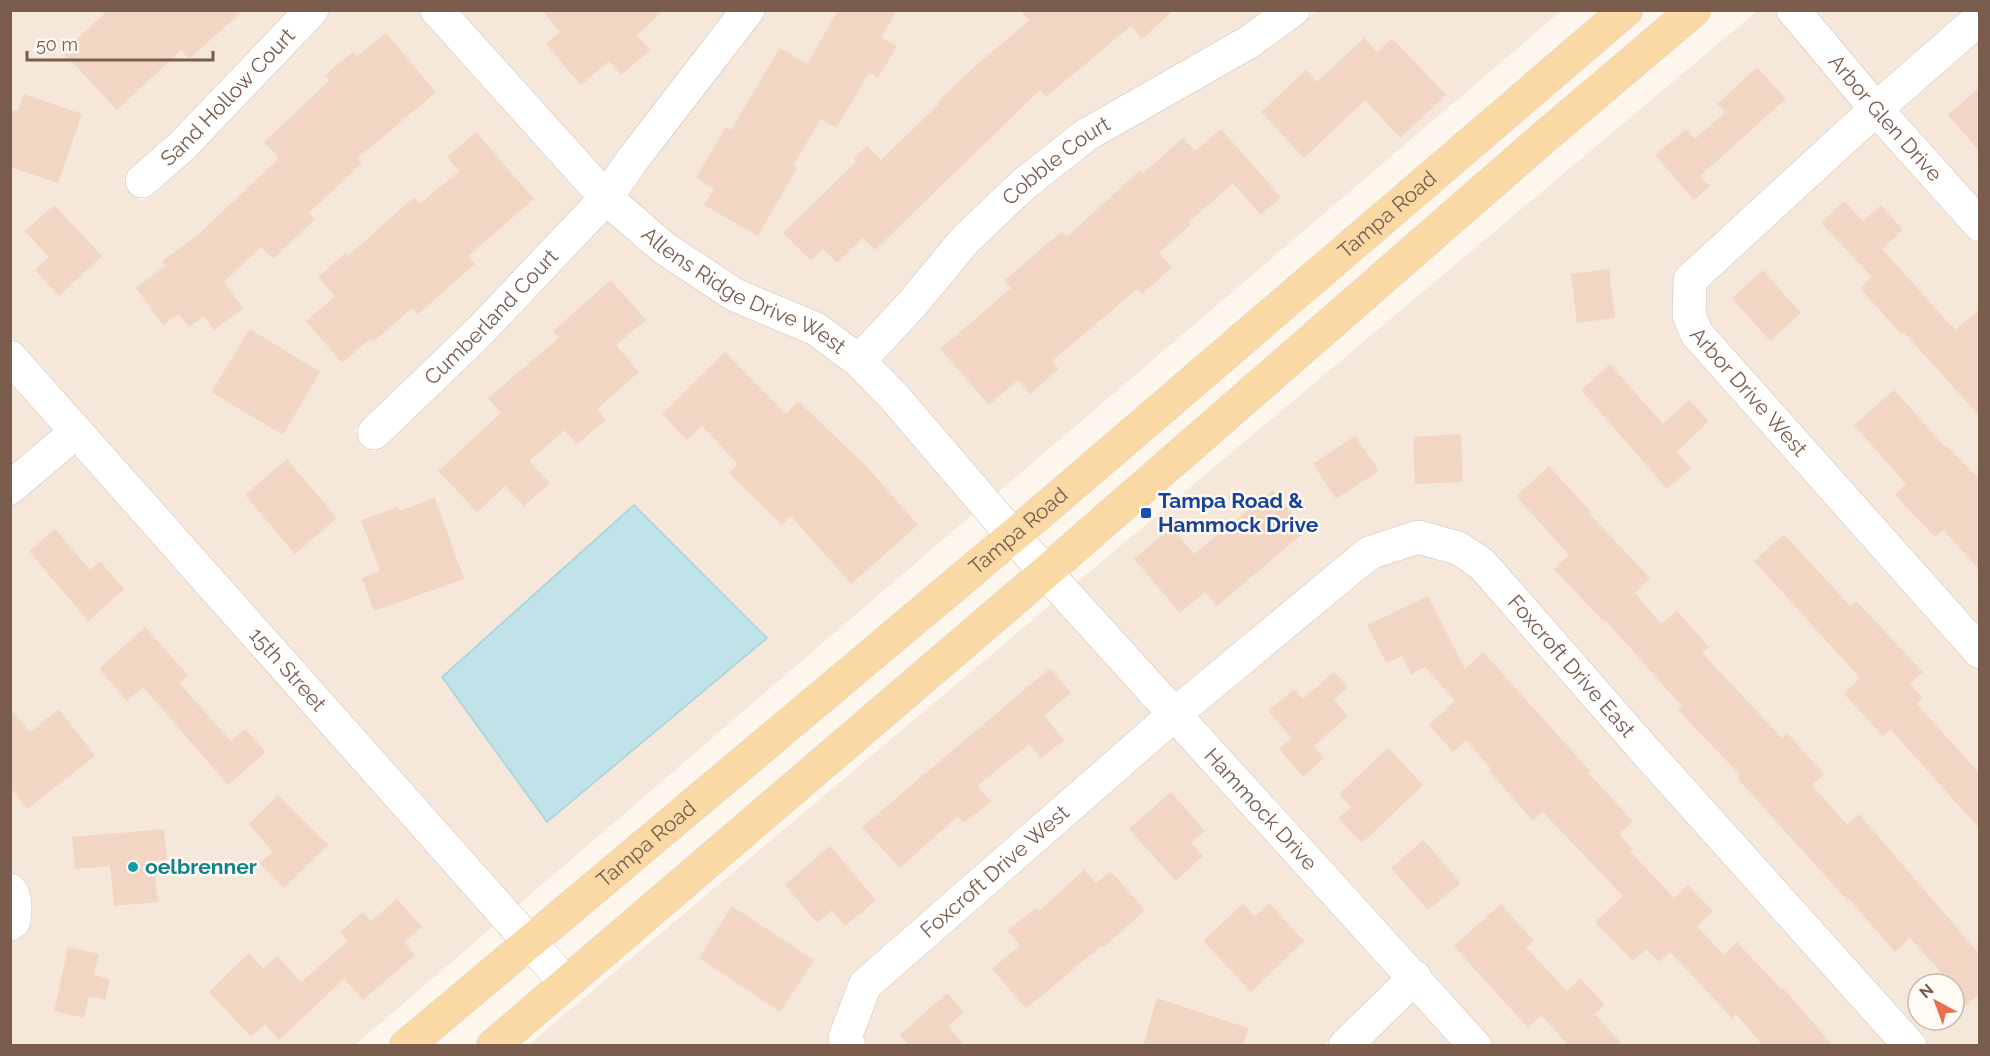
<svg xmlns="http://www.w3.org/2000/svg" width="1990" height="1056" font-family="Raleway,sans-serif">
	<style>
		.residential { fill: #f5e8da; fill-rule: evenodd }
		.water { fill: #bfe3e8; stroke: #a5d3da; stroke-width: 1.5 }
		.building { fill: #f3d5c3 }
		.lines { fill: none; stroke-linecap: round; stroke-linejoin: round }
		.minor-casing { stroke: #d1beb0; stroke-width: 34 }
		.major-casing { stroke: #dad1cd; stroke-width: 34 }
		.minor { stroke: #fff; stroke-width: 33 }
		.major { stroke: #fbd9a5; stroke-width: 33 }
		.transit-dot { fill: #1a4fb4; stroke: #fffaf3; stroke-width: 2 }
		.culture-dot { fill: #0f9aa8; stroke: #fffaf3; stroke-width: 2 }
		.labels { text-anchor: middle; stroke-width: 5; stroke-linejoin: round; paint-order: stroke }
		.street-label { font-size: 21px; fill: #7a5c4d; stroke: #fffaf3 }
		.transit-label { font-size: 21px; font-weight: bold; fill: #164399; stroke: #fffaf3; text-anchor: start }
		.culture-label { font-size: 21px; font-weight: bold; fill: #0d838f; stroke: #fffaf3; text-anchor: start }
	</style>
	<rect width="100%" height="100%" fill="#fdf6ec"/>
	<!-- residential -->
	<g class="residential">
		<path d="M332 10 420 11 587 196 469 322 355 430 374 452 490 342 608 216 810 341 851 371 975 512 516 907 11 337 10 11H292L172 135 123 179 141 201 193 156Z"/>
		<path d="M455 11H730L603 176Z"/>
		<path d="M766 11H1268L902 293 856 343 740 283 671 237 624 196Z"/>
		<path d="M1317 11H1561L995 495 878 362 976 250 1033 195 1095 147 1257 54Z"/>
		<path d="M1757 11H1776L1857 107 1680 269 1684 338 1979 671V1045H1927L1911 1027 1420 524 1176 695 1075 584ZM1918 984H1954V1020H1918Z"/>
		<path d="M1810 11H1966L1877 89Z"/>
		<path d="M1979 37V206L1895 111Z"/>
		<path d="M1876 129 1979 245V633L1708 327 1703 314V287Z"/>
		<path d="M10 376 57 430 10 469Z"/>
		<path d="M76 451 496 924 354 1046 11 1045 10 943 24 932 23 885 10 871 11 507Z"/>
		<path d="M1420 551 1454 560 1473 574 1890 1046 1492 1045 1195 716 1376 565Z"/>
		<path d="M1055 601 1156 711 856 974 835 1045 527 1046Z"/>
		<path d="M1175 733 1395 975 1324 1045 863 1046 860 1039 877 994Z"/>
		<path d="M1415 997 1458 1046H1365Z"/>
	</g>
	<!-- water -->
	<path class="water" d="M634 505 767 638 547 822 442 677Z"/>
	<!-- building -->
	<g class="building">
		<path d="M108 10H244L189 59 181 50 117 110 63 52Z"/>
		<path d="M542 10H664L637 35 650 50 621 75 609 61 581 85 546 44 560 32Z"/>
		<path d="M838 10H897L881 38 897 46 878 78 869 73 836 128 821 119 793 166 797 168 758 236 704 205 714 189 696 178 726 127 731 130 780 48 807 64Z"/>
		<path d="M1020 10H1174L1142 39 1131 26 1046 97 1040 90 875 250 863 238 837 263 823 249 811 261 783 233 856 162 853 159 867 146 881 160 939 104 937 102 982 60 1029 21Z"/>
		<path d="M386 33 436 92 358 158 362 163 309 213 315 219 273 259 261 247 224 282 243 308 214 330 204 316 189 327 179 314 163 325 136 288 165 266 162 261 199 234 279 158 264 142 330 80 325 75 353 52 357 56Z"/>
		<path d="M1364 38 1377 52 1392 38 1446 95 1400 138 1365 100 1304 158 1261 112 1306 70 1317 82Z"/>
		<path d="M1757 67 1786 99 1700 176 1710 186 1694 200 1655 155 1686 129 1695 139 1725 112 1717 104Z"/>
		<path d="M1980 87V152L1948 115Z"/>
		<path d="M24 94 82 114 58 183 10 167V109L18 111Z"/>
		<path d="M1221 129 1281 197 1261 215 1233 183 1188 223 1190 225 1159 253 1172 267 1142 294 1137 289 1052 361 1059 369 1030 394 1018 380 989 405 940 349 1011 288 1004 281 1062 231 1067 237 1140 170 1143 173 1183 138 1195 151Z"/>
		<path d="M476 132 534 199 468 256 475 264 418 314 412 308 373 342 370 339 342 363 306 321 335 296 318 277 345 253 348 256 414 197 420 204 459 171 447 157Z"/>
		<path d="M1844 201 1863 221 1881 205 1903 230 1882 249 1955 330 1980 309V417L1904 332 1902 335 1860 288 1872 277 1821 223Z"/>
		<path d="M54 205 102 256 59 296 35 270 49 257 25 231Z"/>
		<path d="M1609 269 1615 318 1577 323 1571 274Z"/>
		<path d="M1763 270 1801 313 1770 341 1732 298Z"/>
		<path d="M611 280 646 320 616 345 639 372 597 409 606 420 577 444 565 430 529 461 550 483 524 506 505 486 477 512 438 471 501 413 488 398 559 338 553 331Z"/>
		<path d="M250 329 320 372 283 435 211 392Z"/>
		<path d="M725 352 786 414 798 401 867 467 918 525 851 584 791 516 782 525 729 473 738 464 702 426 687 440 662 414Z"/>
		<path d="M1610 364 1663 424 1689 400 1709 421 1677 452 1691 468 1667 489 1581 390Z"/>
		<path d="M1894 390 1945 447 1947 446 1980 480V570L1943 530 1935 537 1895 495 1906 484 1854 425Z"/>
		<path d="M1461 434 1463 482 1415 484 1413 437Z"/>
		<path d="M1355 436 1379 471 1336 499 1313 464Z"/>
		<path d="M287 459 337 518 295 554 245 495Z"/>
		<path d="M1549 466 1590 511 1588 512 1650 578 1635 593 1661 624 1677 611 1709 647 1702 653 1782 738 1787 733 1824 774 1812 785 1847 825 1859 814 1980 955V993L1954 1017V984H1928L1941 972 1910 938 1895 952 1849 899 1847 900 1737 778 1740 775 1678 710 1682 706 1605 620 1604 622 1554 569 1569 555 1516 496Z"/>
		<path d="M1273 490 1306 531 1217 606 1205 592 1180 613 1134 559 1172 527 1194 554Z"/>
		<path d="M435 498 464 579 374 611 362 578 380 571 361 520 398 507 399 511Z"/>
		<path d="M55 529 90 570 100 561 124 589 88 621 29 551Z"/>
		<path d="M1784 534 1850 606 1856 601 1923 672 1910 684 1923 698 1917 704 1980 774V829L1890 729 1883 736 1844 694 1860 678 1754 561Z"/>
		<path d="M1428 596 1465 669 1483 652 1590 771 1588 773 1633 821 1619 834 1633 849 1630 851 1674 898 1688 885 1713 911 1697 926 1724 955 1737 942 1781 989 1783 988 1833 1046H1763L1736 1014 1732 1018 1670 952 1659 962 1646 949 1633 961 1595 922 1623 896 1543 812 1533 821 1489 771 1491 769 1466 740 1453 752 1429 725 1455 701 1425 667 1411 674 1402 656 1386 663 1367 625Z"/>
		<path d="M145 627 188 675 179 683 231 741 245 729 266 752 228 785 143 687 127 701 99 669Z"/>
		<path d="M1050 668 1071 693 1044 716 1064 740 1041 758 1029 744 977 786 991 802 964 823 958 816 900 868 862 827Z"/>
		<path d="M1334 672 1348 687 1334 700 1348 716 1314 746 1324 758 1303 777 1279 749 1292 738 1268 711 1294 689 1303 699Z"/>
		<path d="M10 708 30 732 59 709 95 756 27 809 10 787Z"/>
		<path d="M1388 748 1423 785 1362 843 1338 818 1351 807 1339 794Z"/>
		<path d="M1171 792 1205 831 1191 843 1203 856 1176 881 1129 829Z"/>
		<path d="M278 795 328 845 284 888 259 863 273 852 249 824Z"/>
		<path d="M164 829 167 860 154 861 158 902 114 906 110 866 75 869 72 837Z"/>
		<path d="M1423 840 1461 883 1428 910 1391 868Z"/>
		<path d="M830 846 876 900 845 926 832 910 817 923 785 885Z"/>
		<path d="M1084 870 1096 883 1110 871 1145 910 1104 947 1102 945 1026 1009 992 969 1020 945 1007 931 1036 908 1039 911Z"/>
		<path d="M397 899 422 927 404 942 415 955 363 1000 344 979 279 1040 265 1024 251 1037 209 992 249 953 263 969 277 956 301 982 348 941 340 932 363 912 371 921Z"/>
		<path d="M1269 903 1304 941 1251 992 1203 941 1243 904 1255 916Z"/>
		<path d="M1501 904 1534 941 1526 947 1567 991 1580 978 1605 1005 1595 1014 1624 1046H1569L1541 1015 1528 1028 1454 946Z"/>
		<path d="M732 906 814 960 780 1012 699 958Z"/>
		<path d="M68 947 99 954 94 975 110 979 105 1000 89 996 84 1018 54 1011Z"/>
		<path d="M947 993 964 1012 948 1026 965 1046H909L900 1035Z"/>
		<path d="M1157 998 1248 1028 1243 1046H1143Z"/>
	</g>
	<g class="lines">
		<defs>
			<g id="minor">
				<path id="s1" d="M437 10 606 198 664 248 735 295 816 329 859 361 895 398 1013 536 1475 1046"/>
				<path id="s2" d="M1793 10 1876 109 1980 225"/>
				<path id="s3" d="M1980 18 1876 109 1690 280 1689 315 1697 334 1980 652"/>
				<path id="s4" d="M142 181 182 146 312 10"/>
				<path id="s5" d="M10 357 565 982"/>
				<path id="s6" d="M859 361 913 303 965 240 1024 184 1086 135 1249 42 1293 10"/>
				<path id="s7" d="M374 433 479 332 606 198 633 159 748 10"/>
				<path d="M10 488 76 432"/>
				<path d="M10 890C17 899 15 911 14 921L10 924"/>
				<path id="s8" d="M849 1046 845 1038 865 985 1175 714 1369 553 1418 537 1458 548 1482 564 1641 746 1910 1046"/>
				<path d="M1345 1046 1415 977"/>
			</g>
			<g id="major">
				<path id="s9" d="M406 1046 1013 536 1626 10"/>
				<path d="M493 1046 1046 572 1542 139 1694 10"/>
			</g>
		</defs>
		<!-- minor casing -->
		<use href="#minor" class="minor-casing"/>
		<!-- major casing -->
		<use href="#major" class="major-casing"/>
		<!-- minor -->
		<use href="#minor" class="minor"/>
		<!-- major -->
		<use href="#major" class="major"/>
	</g>
	<!-- markers -->
	<rect class="transit-dot" x="1140" y="507" width="12" height="12" rx="3"/>
	<circle class="culture-dot" cx="133" cy="867" r="6"/>
	<g class="labels">
		<!-- street labels -->
		<g class="street-label">
			<text dy="7" stroke="none"><textPath href="#s4" startOffset="120">Sand Hollow Court</textPath></text>
			<text dy="7" stroke="none"><textPath href="#s2" startOffset="142">Arbor Glen Drive</textPath></text>
			<text dy="7" stroke="none"><textPath href="#s6" startOffset="282">Cobble Court</textPath></text>
			<text dy="7" stroke="none"><textPath href="#s9" startOffset="1286">Tampa Road</textPath></text>
			<text dy="7" stroke="none"><textPath href="#s1" startOffset="420">Allens Ridge Drive West</textPath></text>
			<text dy="7" stroke="none"><textPath href="#s7" startOffset="165">Cumberland Court</textPath></text>
			<text dy="7" stroke="none"><textPath href="#s3" startOffset="524">Arbor Drive West</textPath></text>
			<text dy="7" stroke="none"><textPath href="#s9" startOffset="800">Tampa Road</textPath></text>
			<text dy="7" stroke="none"><textPath href="#s8" startOffset="987">Foxcroft Drive East</textPath></text>
			<text dy="7" stroke="none"><textPath href="#s5" startOffset="418">15th Street</textPath></text>
			<text dy="7" stroke="none"><textPath href="#s1" startOffset="1158">Hammock Drive</textPath></text>
			<text dy="7" stroke="none"><textPath href="#s9" startOffset="314">Tampa Road</textPath></text>
			<text dy="7" stroke="none"><textPath href="#s8" startOffset="238">Foxcroft Drive West</textPath></text>
		</g>
		<!-- transit labels -->
		<g class="transit-label">
			<text x="1158" y="508">Tampa Road &amp;<tspan x="1158" dy="24">Hammock Drive</tspan></text>
		</g>
		<!-- culture labels -->
		<g class="culture-label">
			<text x="145" y="874">oelbrenner</text>
		</g>
	</g>
	<!-- border -->
	<rect width="1990" height="1056" fill="none" stroke="#7a5c4d" stroke-width="24"/>
	<!-- north arrow -->
	<g transform="translate(1936 1002) rotate(319)"><circle r="28" fill="#fffaf3" stroke="#cabbb1" stroke-width="1.5"/>
	<path d="M0-4.5L10 22L0 15L-10 22Z" fill="#e76f51"/>
	<text y="-9" font-size="16" font-weight="bold" text-anchor="middle" fill="#7a5c4d">N</text>
	</g>
	<!-- scale -->
	<path d="M27 51v9h186v-9" fill="none" stroke="#7a5c4d" stroke-width="3"/>
	<text x="36" y="51" font-size="18" fill="#7a5c4d" stroke="#fffaf3" stroke-width="4.5" paint-order="stroke">50 m</text>
</svg>
